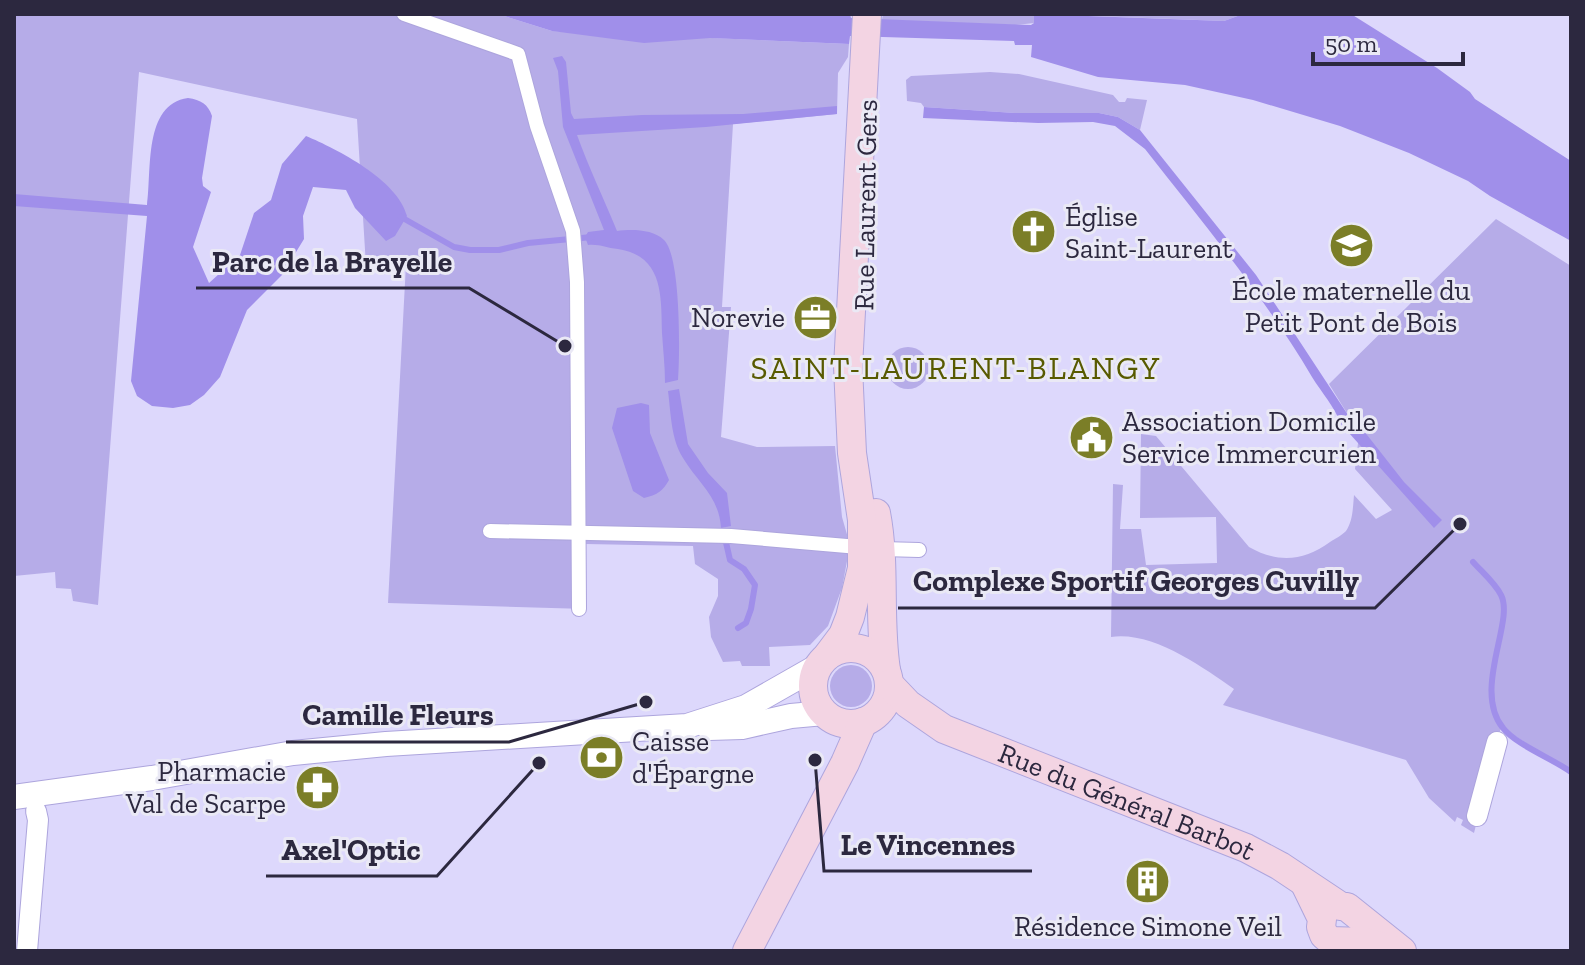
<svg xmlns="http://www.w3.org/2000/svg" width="1585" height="965" font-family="'Zilla Slab',serif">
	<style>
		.green { fill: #b6ace8 }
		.water { fill: #a08fea }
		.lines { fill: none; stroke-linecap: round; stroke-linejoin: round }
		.stream { stroke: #a08fea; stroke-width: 6 }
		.pedestrian-casing { stroke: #ada5dd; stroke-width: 16 }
		.minor-casing { stroke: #ada5dd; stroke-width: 22 }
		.tertiary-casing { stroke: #ada5dd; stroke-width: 26 }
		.secondary-casing { stroke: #ada5dd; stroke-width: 30 }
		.pedestrian { stroke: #fff; stroke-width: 14 }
		.minor { stroke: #fff; stroke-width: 20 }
		.tertiary { stroke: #fff; stroke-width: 24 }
		.secondary { stroke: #f3d4e3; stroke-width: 28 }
		.labels { text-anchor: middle; stroke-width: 6; stroke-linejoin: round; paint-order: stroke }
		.street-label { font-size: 28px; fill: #2c283f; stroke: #eae9f5 }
		.poi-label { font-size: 28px; fill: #2c283f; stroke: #eae9f5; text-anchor: start }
		.quarter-label { font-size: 32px; letter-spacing: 2px; fill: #585a00; stroke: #eae9f5 }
		.leader { fill: none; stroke: #2c283f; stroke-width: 3 }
		.callout-dot { fill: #2c283f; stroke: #eae9f5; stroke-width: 3 }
		.callout-label { font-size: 30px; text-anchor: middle; font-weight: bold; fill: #2c283f; stroke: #eae9f5; stroke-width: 6; stroke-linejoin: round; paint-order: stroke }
	</style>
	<rect width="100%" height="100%" fill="#ddd8fc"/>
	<!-- green -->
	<g class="green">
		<path d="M14 14H498L552 31 849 44 848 57 838 73 837 114 733 124 722 307H731L721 437 757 447 835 446 842 517 850 545 842 588 828 626 810 645 769 647 770 666H742L740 661 723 662 711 637 709 617 718 596V579L695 564 693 546 585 544 586 609 388 603 406 264 366 266 357 119 139 72 98 605 73 601 71 589 56 588 55 572 14 576Z"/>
		<path d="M883 14H1034V23L1015 25 882 20Z"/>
		<path d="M1044 14H1243L1224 21Z"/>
		<path d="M990 72 1019 74 1113 95 1119 102H1125L1127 98 1147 100 1140 130 1118 117 1099 113H1015L924 107 921 103 907 101 906 80 911 76Z"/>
		<path d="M1496 219 1571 266V772L1501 727 1474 833 1461 825 1463 820 1457 817 1455 822 1429 798 1406 760 1223 705 1234 689C1202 667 1153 631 1111 637L1113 484 1123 485 1120 529H1141L1146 565 1217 563 1216 517 1140 518 1141 434 1156 436 1249 547C1277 563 1303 562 1330 542 1335 539 1342 535 1346 531 1353 521 1353 506 1354 495L1376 519 1392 510 1355 469 1360 426 1350 418 1329 384Z"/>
		<circle cx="908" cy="368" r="21"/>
		<circle cx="851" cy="686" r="21"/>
	</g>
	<!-- water -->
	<g class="water">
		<path d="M498 14H850L851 18 1031 25 1034 23V14L1224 21 1243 14H1351L1437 68 1470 92 1475 99 1571 161V241L1490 196 1468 181 1409 153 1340 126 1253 100 1185 85 1098 77 1031 57 1032 45H1015L1014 41 850 36 849 44 710 38 644 43 552 31Z"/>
		<path d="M562 56 566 62 571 113 574 119 642 115 743 114 837 106V114L706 127 577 135C589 168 604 199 617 231 631 229 653 229 664 240 681 256 680 355 678 380L665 383C665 366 663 349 662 333 661 297 664 256 618 249 606 248 600 244 588 245L585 237 588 232 604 230 563 127 558 71 553 58Z"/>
		<path d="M188 98C201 100 208 104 212 116L202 178 203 186 211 192 193 247 209 283 240 255 254 213 271 200 282 164 306 136C337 149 398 180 407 216L395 236 386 241 355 208 346 190 313 187 303 216 304 239 282 275 247 310 220 377 204 395 190 405 173 408 152 406 137 396 131 381 147 216 14 206V194L147 205C152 171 143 104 188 98Z"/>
		<path d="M924 107 1015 113H1099L1118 117 1140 130 1256 275 1350 418 1360 426 1404 482 1442 520 1434 528 1341 424C1334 406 1322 393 1312 377 1264 296 1203 223 1145 149L1115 126 1093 122 1038 123 923 118Z"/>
		<path d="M679 389 688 444 708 473 727 493 731 526 721 528C719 496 698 483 683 458 671 439 671 414 668 391Z"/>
		<path d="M641 403 649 405 650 433 669 480C663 491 657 495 644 498L633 491 612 428 617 408Z"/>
	</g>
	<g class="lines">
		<!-- stream -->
		<g class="stream">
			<path d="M401 217 454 247 470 250H499L528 243 592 237"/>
			<path d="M725 538 730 560 744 569 755 585 751 609 746 623 738 628"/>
			<path d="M1473 562C1482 572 1495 583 1501 595 1515 621 1472 690 1503 728 1515 744 1553 759 1571 772"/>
		</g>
		<defs>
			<g id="pedestrian">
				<path d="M404 14 518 54 537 126 573 231 577 282 579 609"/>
				<path d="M490 531 731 536 882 549 919 550"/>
			</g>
			<g id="minor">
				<path d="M1477 816 1497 742"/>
				<path d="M27 951 38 820 36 811"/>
			</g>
			<g id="tertiary">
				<path d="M709 728 742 727 791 716 824 713"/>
				<path d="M14 797 152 778 293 753 386 744 687 726 746 707 818 666"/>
			</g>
			<g id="secondary">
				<path d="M876 513C886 565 878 618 886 670"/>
				<circle cx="851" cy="686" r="38"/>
				<path d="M828 655 843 635 850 617 862 568V520L852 453 848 367 867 14"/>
				<path id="s1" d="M889 684 908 704 944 729 1246 848 1280 866 1340 906 1347 907 1402 951"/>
				<path d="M1305 884 1322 919 1321 927 1324 935 1331 941 1365 942 1391 949"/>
				<path d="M747 951 845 763 863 722"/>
			</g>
		</defs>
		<!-- pedestrian casing -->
		<use href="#pedestrian" class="pedestrian-casing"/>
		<!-- minor casing -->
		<use href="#minor" class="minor-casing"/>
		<!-- tertiary casing -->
		<use href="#tertiary" class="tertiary-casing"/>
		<!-- secondary casing -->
		<use href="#secondary" class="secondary-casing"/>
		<!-- pedestrian -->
		<use href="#pedestrian" class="pedestrian"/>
		<!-- minor -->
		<use href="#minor" class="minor"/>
		<!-- tertiary -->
		<use href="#tertiary" class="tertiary"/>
		<!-- secondary -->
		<use href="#secondary" class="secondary"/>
	</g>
	<!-- icons -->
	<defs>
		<symbol id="church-disc" viewBox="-11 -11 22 22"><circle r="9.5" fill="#7b7e27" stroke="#eae9f5"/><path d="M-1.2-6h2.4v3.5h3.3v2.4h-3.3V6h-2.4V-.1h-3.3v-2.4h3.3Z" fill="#fff"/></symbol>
		<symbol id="school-disc" viewBox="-11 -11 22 22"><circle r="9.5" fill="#7b7e27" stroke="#eae9f5"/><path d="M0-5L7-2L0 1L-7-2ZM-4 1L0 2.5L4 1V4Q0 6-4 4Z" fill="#fff"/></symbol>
		<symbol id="office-disc" viewBox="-11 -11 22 22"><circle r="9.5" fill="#7b7e27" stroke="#eae9f5"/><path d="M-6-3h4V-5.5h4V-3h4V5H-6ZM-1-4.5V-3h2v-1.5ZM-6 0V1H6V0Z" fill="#fff"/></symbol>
		<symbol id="civic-disc" viewBox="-11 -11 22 22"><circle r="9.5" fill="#7b7e27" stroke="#eae9f5"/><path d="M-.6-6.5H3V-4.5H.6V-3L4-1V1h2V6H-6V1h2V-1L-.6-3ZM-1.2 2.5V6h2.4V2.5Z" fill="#fff"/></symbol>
		<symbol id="bank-disc" viewBox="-11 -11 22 22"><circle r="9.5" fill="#7b7e27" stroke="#eae9f5"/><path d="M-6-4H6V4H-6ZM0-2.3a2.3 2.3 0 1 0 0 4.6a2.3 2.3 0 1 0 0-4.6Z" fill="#fff"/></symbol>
		<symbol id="pharmacy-disc" viewBox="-11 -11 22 22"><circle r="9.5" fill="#7b7e27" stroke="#eae9f5"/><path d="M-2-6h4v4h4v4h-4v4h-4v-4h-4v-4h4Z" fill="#fff"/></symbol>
		<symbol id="building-disc" viewBox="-11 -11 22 22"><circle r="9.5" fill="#7b7e27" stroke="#eae9f5"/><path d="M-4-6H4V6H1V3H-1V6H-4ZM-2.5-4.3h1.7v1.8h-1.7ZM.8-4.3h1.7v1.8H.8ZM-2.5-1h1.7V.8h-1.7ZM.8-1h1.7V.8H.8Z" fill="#fff"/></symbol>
	</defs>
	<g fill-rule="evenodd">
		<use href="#church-disc" x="1008" y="206" width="51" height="51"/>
		<use href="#school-disc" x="1326" y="220" width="51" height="51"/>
		<use href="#office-disc" x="790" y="292" width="51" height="51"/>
		<use href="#civic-disc" x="1066" y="412" width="51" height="51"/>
		<use href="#bank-disc" x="576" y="732" width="51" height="51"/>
		<use href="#pharmacy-disc" x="292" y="762" width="51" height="51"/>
		<use href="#building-disc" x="1122" y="856" width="51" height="51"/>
	</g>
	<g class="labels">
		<!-- street labels -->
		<g class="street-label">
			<text transform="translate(865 205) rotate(-89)" y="10">Rue Laurent Gers</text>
			<text dy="10" stroke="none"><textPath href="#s1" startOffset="268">Rue du Général Barbot</textPath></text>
		</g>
		<!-- poi labels -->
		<g class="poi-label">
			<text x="1065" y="226">Église<tspan x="1065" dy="32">Saint-Laurent</tspan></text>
			<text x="1351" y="300" text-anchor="middle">École maternelle du<tspan x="1351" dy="32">Petit Pont de Bois</tspan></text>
			<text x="785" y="327" text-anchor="end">Norevie</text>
			<text x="1122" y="431">Association Domicile<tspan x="1122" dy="32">Service Immercurien</tspan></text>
			<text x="632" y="751">Caisse<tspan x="632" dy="32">d'Épargne</tspan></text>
			<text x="286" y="781" text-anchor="end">Pharmacie<tspan x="286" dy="32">Val de Scarpe</tspan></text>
			<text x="1148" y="936" text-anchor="middle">Résidence Simone Veil</text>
		</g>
		<!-- quarter labels -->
		<g class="quarter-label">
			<text x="956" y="379">SAINT-LAURENT-BLANGY</text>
		</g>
	</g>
	<!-- callouts -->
	<path class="leader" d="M565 346L469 288H196M1460 524L1375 608H898M646 702L509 742H286M815 760L824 871H1032M539 763L437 876H266"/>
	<g class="callout-dot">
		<circle cx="565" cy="346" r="8"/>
		<circle cx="1460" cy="524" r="8"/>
		<circle cx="646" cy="702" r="8"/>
		<circle cx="815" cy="760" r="8"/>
		<circle cx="539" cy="763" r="8"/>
	</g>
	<g class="callout-label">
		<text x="332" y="272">Parc de la Brayelle</text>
		<text x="1136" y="591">Complexe Sportif Georges Cuvilly</text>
		<text x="398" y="725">Camille Fleurs</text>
		<text x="928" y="855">Le Vincennes</text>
		<text x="351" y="860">Axel'Optic</text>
	</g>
	<!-- border -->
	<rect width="1585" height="965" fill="none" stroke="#2c283f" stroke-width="32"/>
	<!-- scale -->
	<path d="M1313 52v12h150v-12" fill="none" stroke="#2c283f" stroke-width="4"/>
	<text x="1325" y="52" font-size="24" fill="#2c283f" stroke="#eae9f5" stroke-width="6" paint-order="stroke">50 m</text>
</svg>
